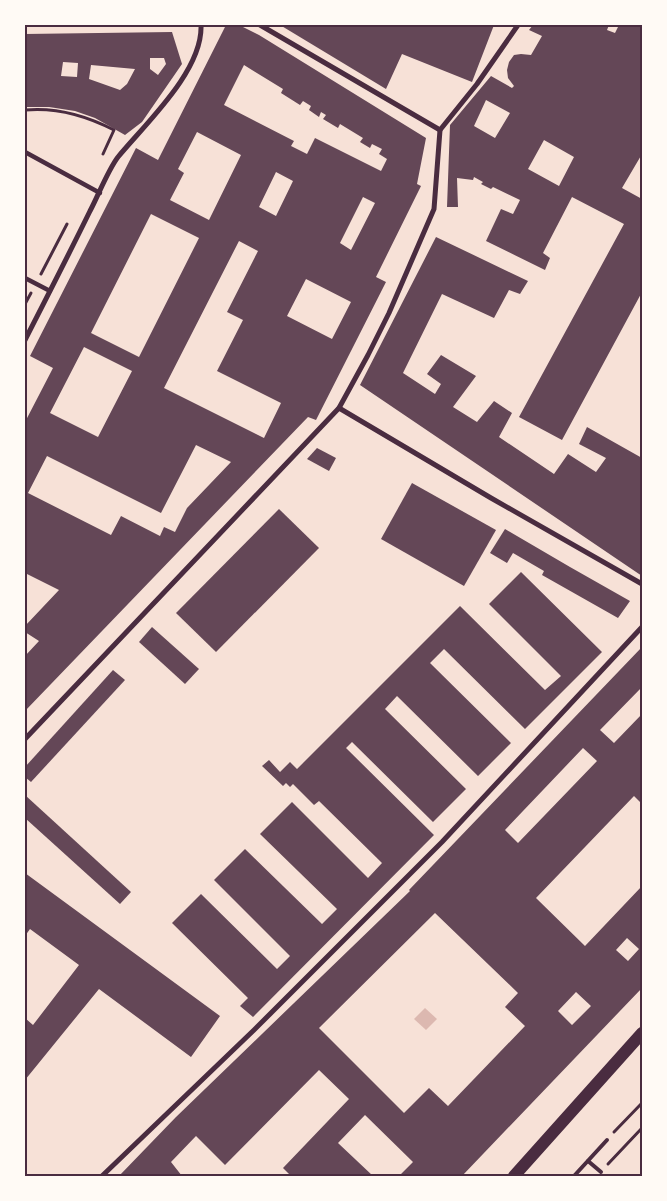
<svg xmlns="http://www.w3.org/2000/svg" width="667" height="1201" font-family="'Playfair Display',serif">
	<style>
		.water { fill: #dcb8b0 }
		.building { fill: #644757; fill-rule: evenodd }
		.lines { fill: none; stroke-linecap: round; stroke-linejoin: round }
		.path { stroke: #4a2c40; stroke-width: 3 }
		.service { stroke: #4a2c40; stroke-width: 4 }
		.pedestrian { stroke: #4a2c40; stroke-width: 4.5 }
		.minor { stroke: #4a2c40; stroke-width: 5 }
		.primary { stroke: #4a2c40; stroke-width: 12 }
		.neatline { fill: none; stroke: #4a2c40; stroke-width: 2 }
	</style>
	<rect width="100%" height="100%" fill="#f7e1d7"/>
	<!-- water -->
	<path class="water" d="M425 1008 437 1019 426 1030 414 1019Z"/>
	<!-- building -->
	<g class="building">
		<path d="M226 25H239L259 35 426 138 417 184 421 186 376 277 386 282 316 420 308 417 25 711V656L39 641 25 632V626L59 590 25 573V422L53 368 30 356 136 148 158 160ZM244 65 283 89 281 93 300 105 303 101 311 106 309 110 319 117 321 112 326 115 323 119 338 128 340 124 363 138 360 142 370 148 372 144 382 149 379 154 387 159 381 171 315 138 307 154 291 146 294 141 224 105ZM197 132 241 155 209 220 170 200 184 173 178 169ZM276 172 293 181 276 216 259 207ZM363 197 375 203 351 250 340 243ZM151 214 199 238 139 357 91 333ZM239 241 258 251 227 312 243 320 217 371 281 403 264 438 164 388ZM306 279 351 302 332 339 287 316ZM84 347 132 371 98 437 50 413ZM196 445 231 462 187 508 175 532 164 527 160 536 121 516 111 535 28 493 47 456 161 513Z"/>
		<path d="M280 25H494L472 82 402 54 386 89Z"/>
		<path d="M533 25H609L607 30 615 33 619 25H636L642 28V154L622 188 642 199V292L562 440 519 417 624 224 572 197 543 253 550 258 545 270 486 241 501 209 513 214 520 200 493 187 491 189 481 184 483 182 474 177 473 180 457 178 458 207H447L450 125 491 76 512 88 514 86 508 78 507 70 509 62 514 55 521 54 531 55 542 36 529 30ZM486 100 510 113 495 138 474 126ZM544 140 574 157 559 186 528 169Z"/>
		<path d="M172 32 182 64 142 122 125 135 95 118 75 111 49 107H25V34ZM150 58H164L166 64 158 75 150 69ZM63 62 78 63 77 77 61 76ZM91 65 135 69 127 84 120 90 89 79Z"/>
		<path d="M436 237 528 281 520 294 509 290 494 318 442 294 403 373 435 394 441 384 427 374 441 355 476 376 453 407 477 422 494 401 512 413 499 437 554 474 568 454 596 472 606 458 579 444 587 427 642 458V576L360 385Z"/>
		<path d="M317 448 336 458 329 471 307 459Z"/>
		<path d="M412 483 496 530 464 586 381 539Z"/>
		<path d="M279 509 319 548 216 652 176 613Z"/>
		<path d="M505 529 570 567 630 601 618 618 542 575 544 571 513 553 507 563 490 553Z"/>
		<path d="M521 572 602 652 525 729 444 649 430 663 511 743 478 776 397 696 385 709 466 789 433 822 352 742 346 748 434 835 253 1017 240 1006 248 998 172 923 201 894 277 969 290 956 214 880 245 849 322 924 337 909 260 834 292 802 368 878 382 863 319 801 314 805 293 784 290 787 286 783 283 786 262 766 269 760 280 772 290 762 297 769 460 606 545 690 561 676 489 604Z"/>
		<path d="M152 627 199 669 185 684 139 642Z"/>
		<path d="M642 647V687L600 730 614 743 642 714V804L634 796 536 898 585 946 642 886V988L462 1176H399L413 1162 365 1115 338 1143 373 1176H291L283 1168 349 1099 319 1070 225 1165 196 1136 171 1162 182 1176H119L176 1117 410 891 409 890ZM583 748 597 761 518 843 505 830ZM435 913 518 993 505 1007 525 1026 448 1106 429 1088 404 1113 319 1028ZM627 938 639 949 628 961 616 950ZM576 992 591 1006 572 1025 558 1011Z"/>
		<path d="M113 670 125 680 31 782 25 777V767Z"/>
		<path d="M25 795 131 892 120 904 25 818Z"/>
		<path d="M25 873 220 1016 191 1057 99 989 25 1080V1018L33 1025 79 965 30 929 25 936Z"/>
	</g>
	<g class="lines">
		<!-- path -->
		<g class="path">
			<path d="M25 110C57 107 85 115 114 130L103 154"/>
			<path d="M41 274 67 224"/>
			<path d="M25 304 31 293"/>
			<path d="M614 1132 642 1103"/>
			<path d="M608 1164 642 1128"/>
		</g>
		<!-- service -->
		<g class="service">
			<path d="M588 1161 601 1172"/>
			<path d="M574 1176 607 1140"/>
		</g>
		<!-- pedestrian -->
		<g class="pedestrian">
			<path d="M25 152 100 193"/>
			<path d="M25 278 50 291"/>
		</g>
		<!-- minor -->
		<g class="minor">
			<path d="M260 25 440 130"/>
			<path d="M25 340C47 297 69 254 90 211 98 196 108 170 118 157 145 124 203 71 201 25"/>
			<path d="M339 408 491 498 642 584"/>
			<path d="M25 739 339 408 368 355 389 313 434 209 440 130 477 84 518 25"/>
			<path d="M102 1176 254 1030 442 842 642 627"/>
		</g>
		<!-- primary -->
		<path class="primary" d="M514 1176 642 1033"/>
	</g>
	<!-- border -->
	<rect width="667" height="1201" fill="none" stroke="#fffaf5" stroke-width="52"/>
	<rect x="26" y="26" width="615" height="1149" class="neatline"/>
</svg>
